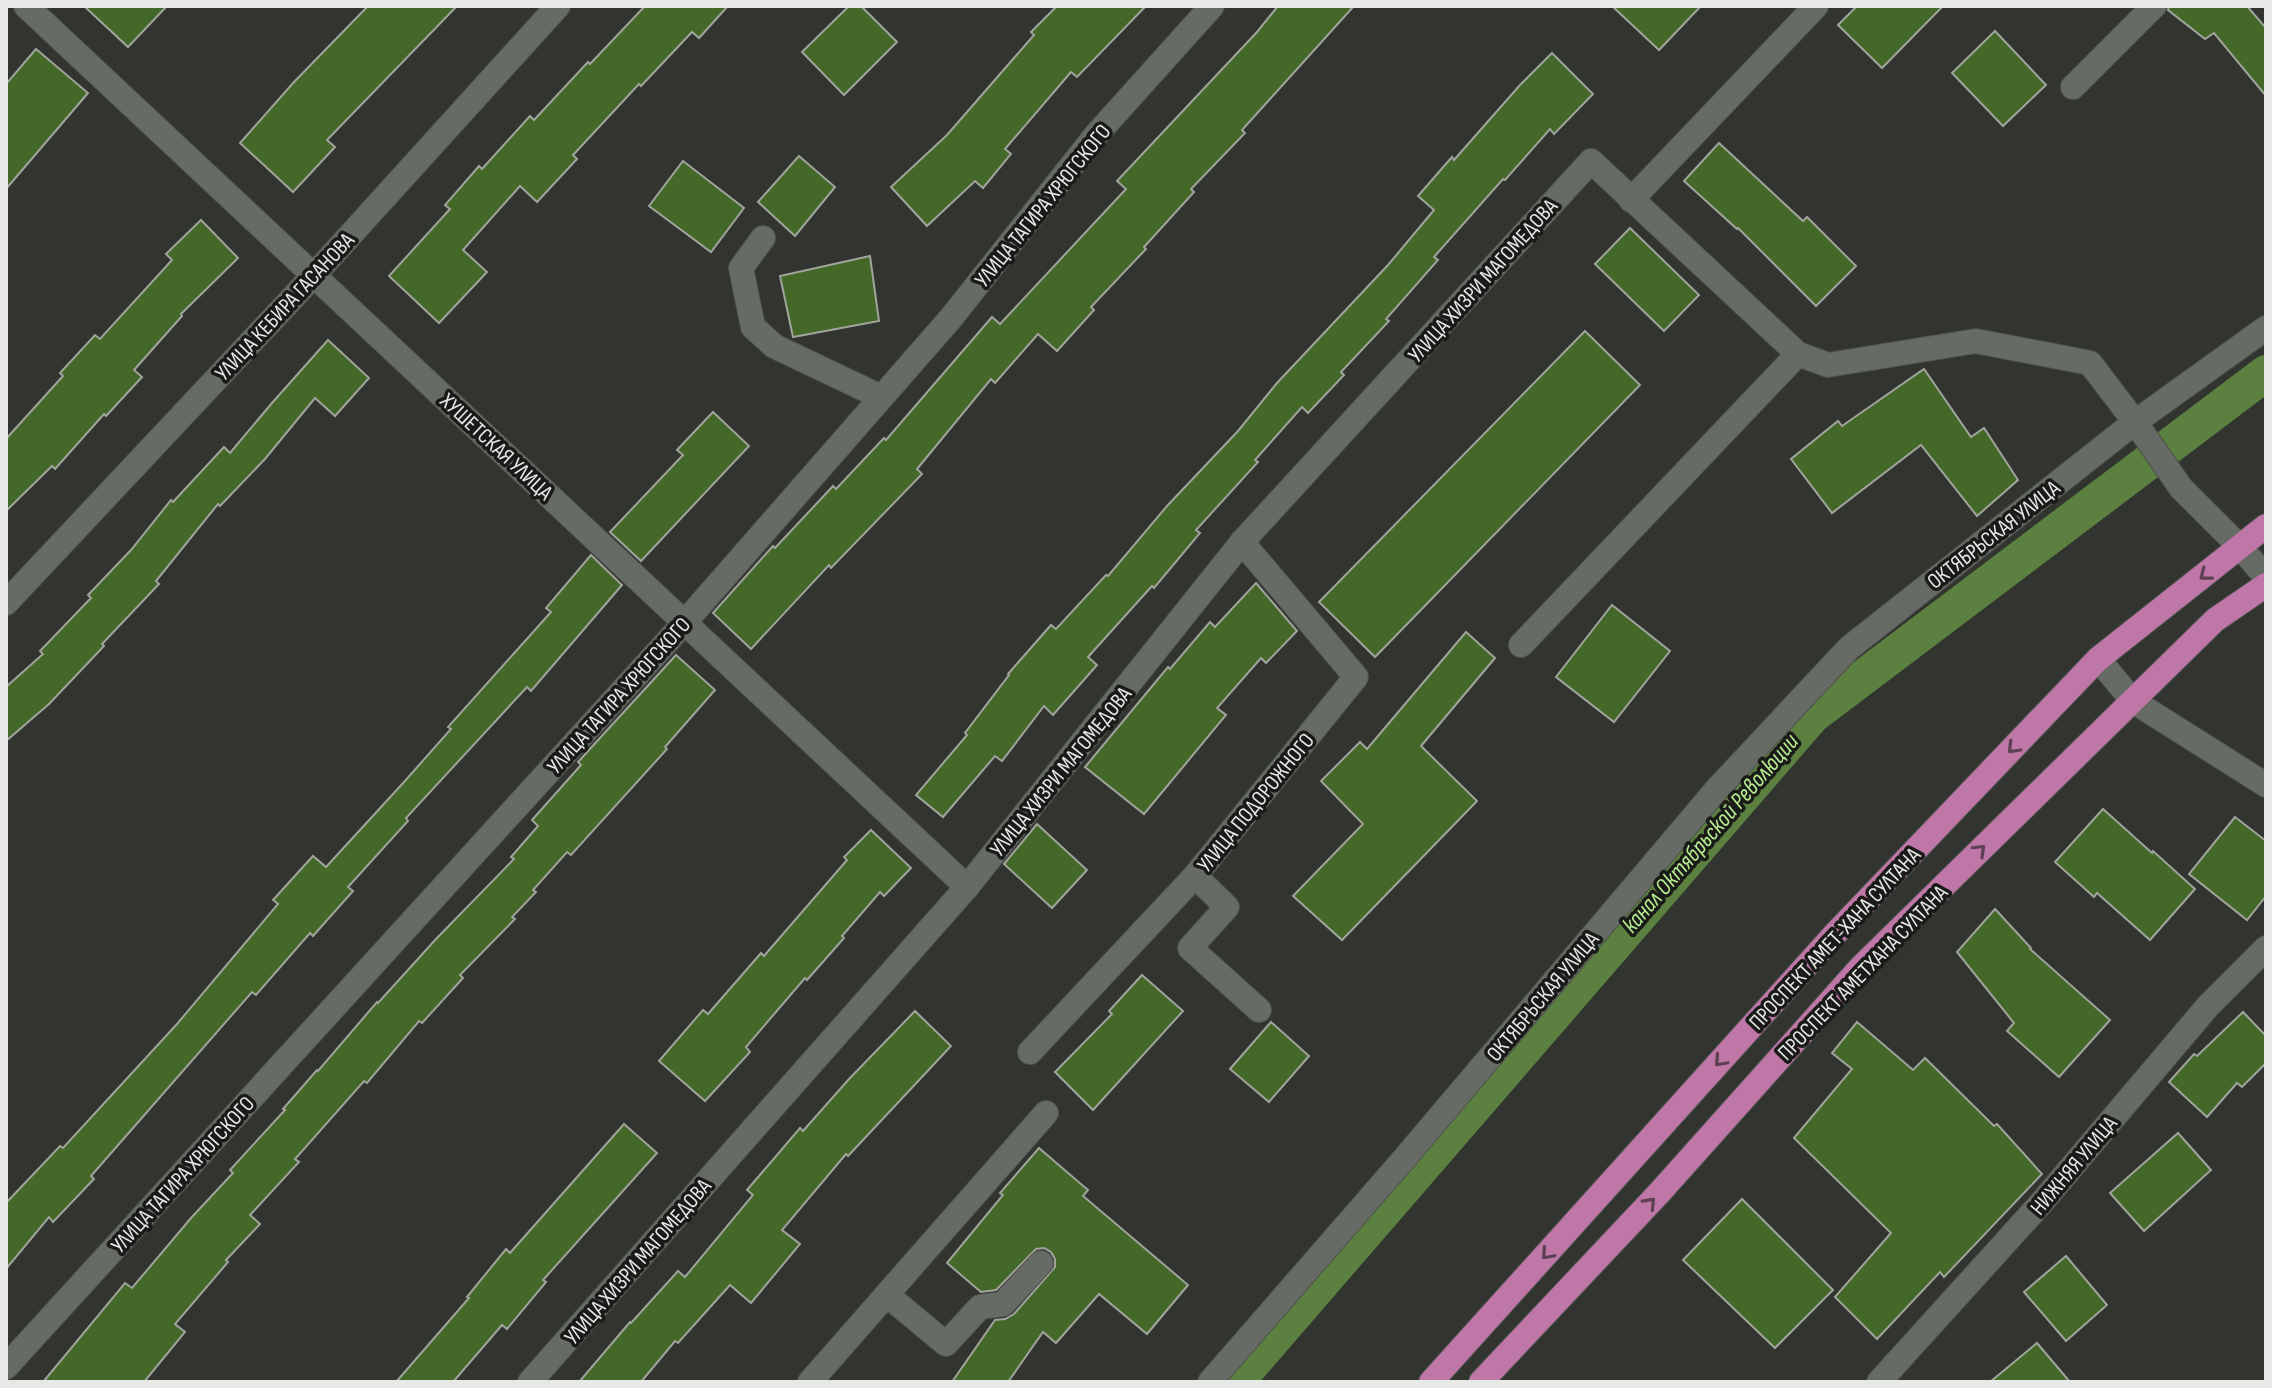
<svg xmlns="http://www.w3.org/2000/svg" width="2272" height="1388" font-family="'Sofia Sans Condensed',sans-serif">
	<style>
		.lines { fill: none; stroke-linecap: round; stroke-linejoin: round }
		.canal { stroke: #5b803f; stroke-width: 36 }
		.building { fill: #446827; stroke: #a0a49d; stroke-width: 2 }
		.street-casing { stroke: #4e514d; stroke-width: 26 }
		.primary-casing { stroke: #4e514d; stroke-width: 26 }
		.street { stroke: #676b65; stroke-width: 24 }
		.primary { stroke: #bf77a8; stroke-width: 24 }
		.oneway { stroke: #5c4052 }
		.labels { text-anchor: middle; stroke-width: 7; stroke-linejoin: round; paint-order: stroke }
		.street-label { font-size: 22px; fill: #e6e9e5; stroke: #1a1b19 }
		.water-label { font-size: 24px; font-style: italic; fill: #b6eb90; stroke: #1a1b19 }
	</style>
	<rect width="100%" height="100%" fill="#31342f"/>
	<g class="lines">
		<!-- canal -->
		<path class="canal" d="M1236 1382 1812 716 2266 373"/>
	</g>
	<!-- building -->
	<g class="building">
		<path d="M84 6H167L128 47Z"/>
		<path d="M368 6H457L327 140 335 147 293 192 240 143 294 82Z"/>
		<path d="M645 6H728L699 38 692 32 641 86 639 84 573 155 577 159 537 202 520 186 463 250 487 272 439 323 389 276 450 209 445 205 479 166 482 169 530 116 534 120 588 62 590 64Z"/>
		<path d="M849 6H861L897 42 844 95 802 52Z"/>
		<path d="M1057 6H1146L1077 77 1071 72 1005 149 1011 154 983 188 975 181 927 226 891 187 947 135 1034 35 1031 32Z"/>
		<path d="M1278 6H1354L1242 130 1245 133 1191 189 1194 192 1144 247 1146 249 1091 307 1094 310 1057 351 1038 334 995 383 991 379 917 469 922 474 831 568 829 565 751 649 713 613 773 546 775 548 833 486 836 489 884 438 886 440 992 317 1000 324 1126 189 1117 181 1257 32Z"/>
		<path d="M1612 6H1701L1659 50Z"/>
		<path d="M1857 6H1943L1882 68 1838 25Z"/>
		<path d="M2169 6H2247L2266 28V96L2214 33 2205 39 2168 10Z"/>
		<path d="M1995 31 2046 85 2003 126 1952 73Z"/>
		<path d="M36 49 88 93 6 189V84Z"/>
		<path d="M1552 53 1593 94 1554 134 1550 129 1505 180 1503 179 1434 257 1438 260 1386 319 1389 321 1341 372 1344 375 1308 413 1302 407 1255 460 1258 462 1196 530 1200 533 1154 588 1152 586 1088 657 1097 665 1053 715 1044 706 1002 761 995 756 943 817 916 795 967 735 965 733 1009 675 1008 674 1051 625 1056 629 1106 575 1108 576 1167 506 1238 431 1277 383 1388 265 1434 210 1418 196 1452 157 1454 160 1520 85Z"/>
		<path d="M1719 143 1803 221 1807 217 1856 266 1816 306 1738 228 1737 229 1684 181Z"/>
		<path d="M799 156 835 187 795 236 758 202Z"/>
		<path d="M683 161 744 208 711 252 649 206Z"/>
		<path d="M201 220 238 258 181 314 182 316 134 370 142 377 106 416 104 414 55 469 52 466 6 511V439L63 376 60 373 95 335 100 339 172 260 166 254Z"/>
		<path d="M1630 228 1699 295 1664 331 1595 264Z"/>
		<path d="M870 256 879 321 793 337 780 276Z"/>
		<path d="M1585 331 1640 385 1375 657 1319 602Z"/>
		<path d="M328 340 369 378 335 416 315 398 265 459 220 506 218 504 156 581 159 584 102 644 104 646 49 704 6 741V687L43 654 40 651 91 598 88 595 131 550 171 500 173 502 224 447 230 453 272 403Z"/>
		<path d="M1924 369 1971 437 1984 428 2018 480 1977 516 1921 445 1832 513 1791 459 1838 421 1842 426Z"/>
		<path d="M713 412 749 446 641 561 610 532 683 455 677 450Z"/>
		<path d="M591 555 622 585 531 691 527 687 406 818 408 821 348 887 353 891 313 936 310 933 256 995 252 992 91 1176 94 1179 53 1222 49 1217 6 1269V1203L60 1146 63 1148 177 1024 278 904 273 900 313 856 326 867 404 782 451 729 448 727 551 612 546 608Z"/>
		<path d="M1256 583 1297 631 1266 663 1261 658 1217 708 1226 715 1144 814 1085 767 1168 667 1170 669 1210 622 1215 627Z"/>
		<path d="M1612 605 1670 651 1614 722 1556 677Z"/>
		<path d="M1466 632 1495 658 1421 746 1477 801 1342 940 1293 896 1363 824 1321 781 1360 742 1367 749Z"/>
		<path d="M676 655 715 690 665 747 667 749 571 855 567 852 533 890 536 892 512 917 515 919 460 975 463 978 422 1023 419 1021 367 1083 364 1081 295 1159 299 1162 250 1215 260 1224 226 1260 228 1262 175 1324 185 1332 144 1382H43L125 1283 132 1288 191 1218 233 1173 230 1170 285 1110 283 1109 317 1070 318 1071 377 1002 378 1003 436 939 514 859 511 857 538 826 532 820 581 765 578 762Z"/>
		<path d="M2103 809 2152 853 2153 851 2195 889 2150 940 2097 893 2094 897 2055 862Z"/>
		<path d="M2235 817 2266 841V896L2247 920 2189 874Z"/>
		<path d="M1037 824 1087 870 1052 908 1004 864Z"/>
		<path d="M871 830 911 868 884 896 880 892 842 936 844 938 807 980 805 978 746 1047 750 1052 705 1101 659 1061 703 1010 708 1014 761 953 764 956 847 860 844 857Z"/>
		<path d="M1995 909 2031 948 2030 949 2110 1020 2059 1077 2007 1031 2014 1023 1957 952Z"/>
		<path d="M1142 975 1183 1011 1093 1110 1055 1072 1112 1014 1109 1011Z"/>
		<path d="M915 1011 951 1046 848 1156 846 1154 782 1230 800 1244 751 1303 730 1285 678 1343 675 1341 641 1382H579L630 1322 631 1323 678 1271 685 1277 753 1195 747 1190 800 1128 803 1131 849 1079Z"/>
		<path d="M2243 1012 2266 1036V1063L2242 1087 2237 1083 2207 1117 2169 1082 2194 1054 2197 1056Z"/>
		<path d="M1271 1022 1309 1056 1269 1102 1230 1069Z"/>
		<path d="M1857 1022 1913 1070 1925 1058 1994 1126 1997 1124 2042 1174 1944 1277 1940 1272 1877 1339 1835 1297 1891 1233 1794 1138 1852 1069 1832 1053Z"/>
		<path d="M624 1124 657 1153 543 1280 546 1282 507 1329 502 1325 453 1382H396L469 1298 467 1297 506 1249 510 1253Z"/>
		<path d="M2178 1133 2211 1170 2144 1231 2110 1193Z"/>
		<path d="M1039 1148 1088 1190 1083 1196 1188 1285 1147 1334 1099 1294 1056 1343 1043 1332 1008 1382H952L995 1320 1005 1319 1014 1314 1055 1267V1259L1051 1252 1044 1248 1036 1249 996 1290 981 1292 947 1263 1003 1195 1000 1193Z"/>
		<path d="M1742 1199 1833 1290 1775 1348 1683 1260Z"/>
		<path d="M2066 1256 2107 1305 2066 1341 2024 1292Z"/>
		<path d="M2037 1343 2070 1382H1990Z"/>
	</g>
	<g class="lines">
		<defs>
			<g id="street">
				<path d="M26 6 967 887"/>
				<path d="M2073 87 2154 6"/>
				<path d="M1631 200 1816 6"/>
				<path d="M763 238 741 268 753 327 774 346 881 397"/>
				<path d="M6 603 315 274 558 6"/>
				<path d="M1521 645 1798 354"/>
				<path d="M2098 659 2133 701 2266 785"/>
				<path d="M1195 876 1227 907 1190 948 1259 1010"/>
				<path d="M1030 1052 1195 876 1356 677 1242 542"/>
				<path d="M887 1295 946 1344 980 1307 1003 1304 1041 1263"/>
				<path d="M6 1367 685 622 951 318 1096 135 1212 6"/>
				<path d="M530 1382 967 887 1242 542 1591 161 1798 354 1828 365 1976 341 2090 363 2135 422 2181 488 2240 547 2266 577"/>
				<path d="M810 1382 1046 1113"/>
				<path d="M1210 1382 1404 1159 1718 788 1849 648 2135 422 2266 328"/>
				<path d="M1879 1382 2043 1201 2208 1006 2266 948"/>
			</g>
			<g id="primary">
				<path d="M1431 1382 1834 935 2098 659 2266 526"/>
				<path d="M1481 1382 1660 1192 1861 967 2215 620 2266 585"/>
			</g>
		</defs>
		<!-- street casing -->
		<use href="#street" class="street-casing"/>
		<!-- primary casing -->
		<use href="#primary" class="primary-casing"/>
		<!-- street -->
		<use href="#street" class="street"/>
		<!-- primary -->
		<use href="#primary" class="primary"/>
	</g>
	<!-- one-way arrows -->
	<defs><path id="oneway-chevron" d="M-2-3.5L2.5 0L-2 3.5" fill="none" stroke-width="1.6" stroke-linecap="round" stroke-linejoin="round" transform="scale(2)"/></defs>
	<g class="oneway">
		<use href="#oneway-chevron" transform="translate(2205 575) rotate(142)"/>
		<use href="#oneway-chevron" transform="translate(2013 748) rotate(134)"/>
		<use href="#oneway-chevron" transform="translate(1980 850) rotate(-44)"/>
		<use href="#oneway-chevron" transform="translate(1720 1061) rotate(132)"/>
		<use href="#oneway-chevron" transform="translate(1650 1203) rotate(-47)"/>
		<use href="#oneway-chevron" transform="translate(1547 1254) rotate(132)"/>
	</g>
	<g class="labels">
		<!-- street labels -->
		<g class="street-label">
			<text transform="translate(1042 205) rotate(-51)" y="8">УЛИЦА ТАГИРА ХРЮГСКОГО</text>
			<text transform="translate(1482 280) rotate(-48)" y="8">УЛИЦА ХИЗРИ МАГОМЕДОВА</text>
			<text transform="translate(284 306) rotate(-47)" y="8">УЛИЦА КЕБИРА ГАСАНОВА</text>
			<text transform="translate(497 446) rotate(43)" y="8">ХУШЕТСКАЯ УЛИЦА</text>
			<text transform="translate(1993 534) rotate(-38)" y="8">ОКТЯБРЬСКАЯ УЛИЦА</text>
			<text transform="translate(618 695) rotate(-48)" y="8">УЛИЦА ТАГИРА ХРЮГСКОГО</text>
			<text transform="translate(1060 771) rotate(-51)" y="8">УЛИЦА ХИЗРИ МАГОМЕДОВА</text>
			<text transform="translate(1255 802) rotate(-51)" y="8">УЛИЦА ПОДОРОЖНОГО</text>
			<text transform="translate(1834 938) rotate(-47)" y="8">ПРОСПЕКТ АМЕТ-ХАНА СУЛТАНА</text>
			<text transform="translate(1862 972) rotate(-46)" y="8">ПРОСПЕКТ АМЕТХАНА СУЛТАНА</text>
			<text transform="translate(1542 996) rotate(-50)" y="8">ОКТЯБРЬСКАЯ УЛИЦА</text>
			<text transform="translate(2073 1165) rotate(-50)" y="8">НИЖНЯЯ УЛИЦА</text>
			<text transform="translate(182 1174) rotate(-48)" y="8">УЛИЦА ТАГИРА ХРЮГСКОГО</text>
			<text transform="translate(637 1261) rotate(-49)" y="8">УЛИЦА ХИЗРИ МАГОМЕДОВА</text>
		</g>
		<!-- water labels -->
		<g class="water-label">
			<text transform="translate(1710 833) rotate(-49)" y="8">канал Октябрьской Революции</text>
		</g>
	</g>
	<!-- border -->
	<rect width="2272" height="1388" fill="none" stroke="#e6e9e5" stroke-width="16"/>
</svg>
